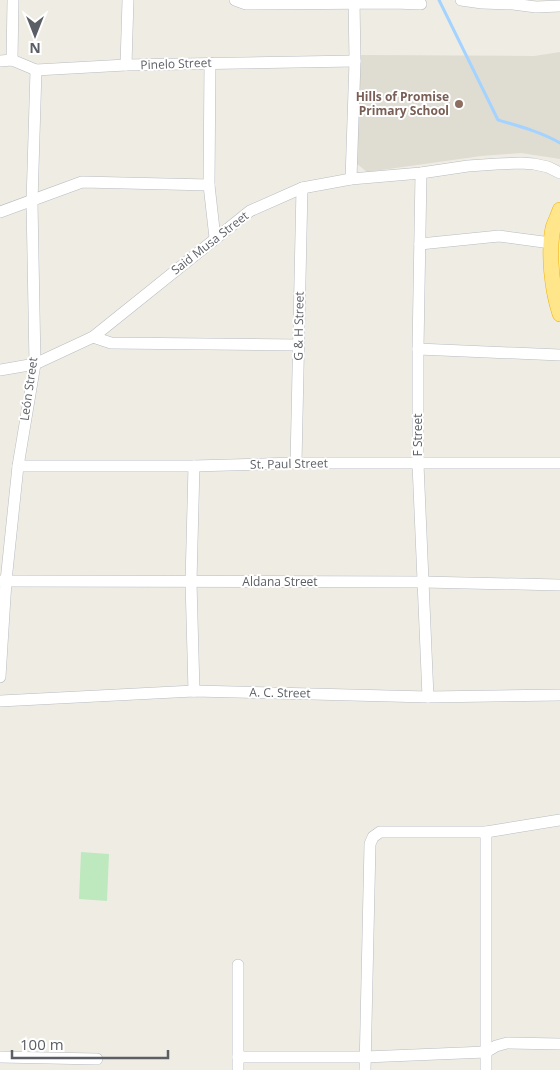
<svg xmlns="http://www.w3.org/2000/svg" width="560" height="1070" font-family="'Open Sans',sans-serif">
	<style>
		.education { fill: #dfdcd2 }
		.green { fill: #bee9bf }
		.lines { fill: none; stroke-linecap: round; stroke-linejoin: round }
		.stream { stroke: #a4d3ff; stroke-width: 3 }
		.minor-casing { stroke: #b8bbc1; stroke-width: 12 }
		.highway-casing { stroke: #f3b100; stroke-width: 16 }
		.minor { stroke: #fff; stroke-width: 11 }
		.highway { stroke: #ffe68b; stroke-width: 15 }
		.education-dot { fill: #8d6e63; stroke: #fff; stroke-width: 2 }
		.labels { text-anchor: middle; stroke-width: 4; stroke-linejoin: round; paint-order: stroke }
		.street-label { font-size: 12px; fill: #5b5f65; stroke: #fff }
		.education-label { font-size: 12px; font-weight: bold; fill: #785e54; stroke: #fff; text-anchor: end }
	</style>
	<rect width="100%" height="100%" fill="#efede3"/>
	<!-- education -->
	<path class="education" d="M560 52V159L521 153 481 156 367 172 356 163 358 55 534 56Z"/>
	<!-- green -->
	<path class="green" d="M81 852 109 854 107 901 79 899Z"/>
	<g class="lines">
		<!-- stream -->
		<path class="stream" d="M439 0 498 120C519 126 541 132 560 143"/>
		<defs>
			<g id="minor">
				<path d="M235 0 246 4 394 3 421 4"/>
				<path d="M461 0 482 3 513 4 536 7 560 6"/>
				<path d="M12 60 13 0"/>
				<path d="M0 61 12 60 36 70 126 65 355 61"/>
				<path d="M210 63 209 185 215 238"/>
				<path d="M126 65 128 0"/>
				<path d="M421 173 418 349V464L428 697"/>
				<path d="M351 179 355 61 354 0"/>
				<path d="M0 212 82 182 209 185"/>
				<path d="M420 244 499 236 551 243"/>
				<path d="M93 337 111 343 299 345"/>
				<path d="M418 349 560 355"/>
				<path d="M0 370 35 364 93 337 250 211 302 188 351 179 421 173 468 166 497 164 521 163 534 164 548 167 560 173"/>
				<path d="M296 463 302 188"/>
				<path d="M18 466H194L296 463H560"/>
				<path d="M0 581 423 582 560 585"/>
				<path d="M0 677 6 581 18 466 35 364 32 202 36 70"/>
				<path d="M194 691 191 582 194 466"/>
				<path d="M0 701 194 691 428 697 560 695"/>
				<path d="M486 832V1070"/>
				<path d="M0 1057 97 1059"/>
				<path d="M238 1057H365L486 1052 496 1046 507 1043 560 1044"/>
				<path d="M238 1070V965"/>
				<path d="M365 1070 370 844 373 837 380 832H486L560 820"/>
			</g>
			<path id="highway" d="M560 210C558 216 555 222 553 228 548 253 552 290 560 314"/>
		</defs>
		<!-- minor casing -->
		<use href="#minor" class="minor-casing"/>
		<!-- highway casing -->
		<use href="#highway" class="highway-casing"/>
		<!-- minor -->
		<use href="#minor" class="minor"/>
		<!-- highway -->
		<use href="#highway" class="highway"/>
	</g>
	<!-- markers -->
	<circle class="education-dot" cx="459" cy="104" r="5"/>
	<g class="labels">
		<!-- street labels -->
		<g class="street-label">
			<text transform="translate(176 64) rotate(-2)" y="4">Pinelo Street</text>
			<text transform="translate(210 243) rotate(-38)" y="4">Said Musa Street</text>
			<text transform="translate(299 326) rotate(-89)" y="4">G &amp; H Street</text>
			<text transform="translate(29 389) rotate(-82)" y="4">León Street</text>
			<text transform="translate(418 435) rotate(-90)" y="4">F Street</text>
			<text transform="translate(289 464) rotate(-1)" y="4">St. Paul Street</text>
			<text x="280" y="586">Aldana Street</text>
			<text transform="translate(280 693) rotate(1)" y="4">A. C. Street</text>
		</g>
		<!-- education labels -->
		<g class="education-label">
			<text x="449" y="101">Hills of Promise<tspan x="449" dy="14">Primary School</tspan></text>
		</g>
	</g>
	<!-- north arrow -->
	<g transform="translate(35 35) rotate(180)" stroke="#ffffff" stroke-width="4" paint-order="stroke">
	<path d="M0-4L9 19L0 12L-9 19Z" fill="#5b5f65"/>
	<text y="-8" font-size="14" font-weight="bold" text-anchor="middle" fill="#5b5f65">N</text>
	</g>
	<!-- scale -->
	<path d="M12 1050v8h156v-8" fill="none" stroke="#5b5f65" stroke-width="2.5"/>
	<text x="20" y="1050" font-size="15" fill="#5b5f65" stroke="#ffffff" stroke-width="4" paint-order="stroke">100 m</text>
</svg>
